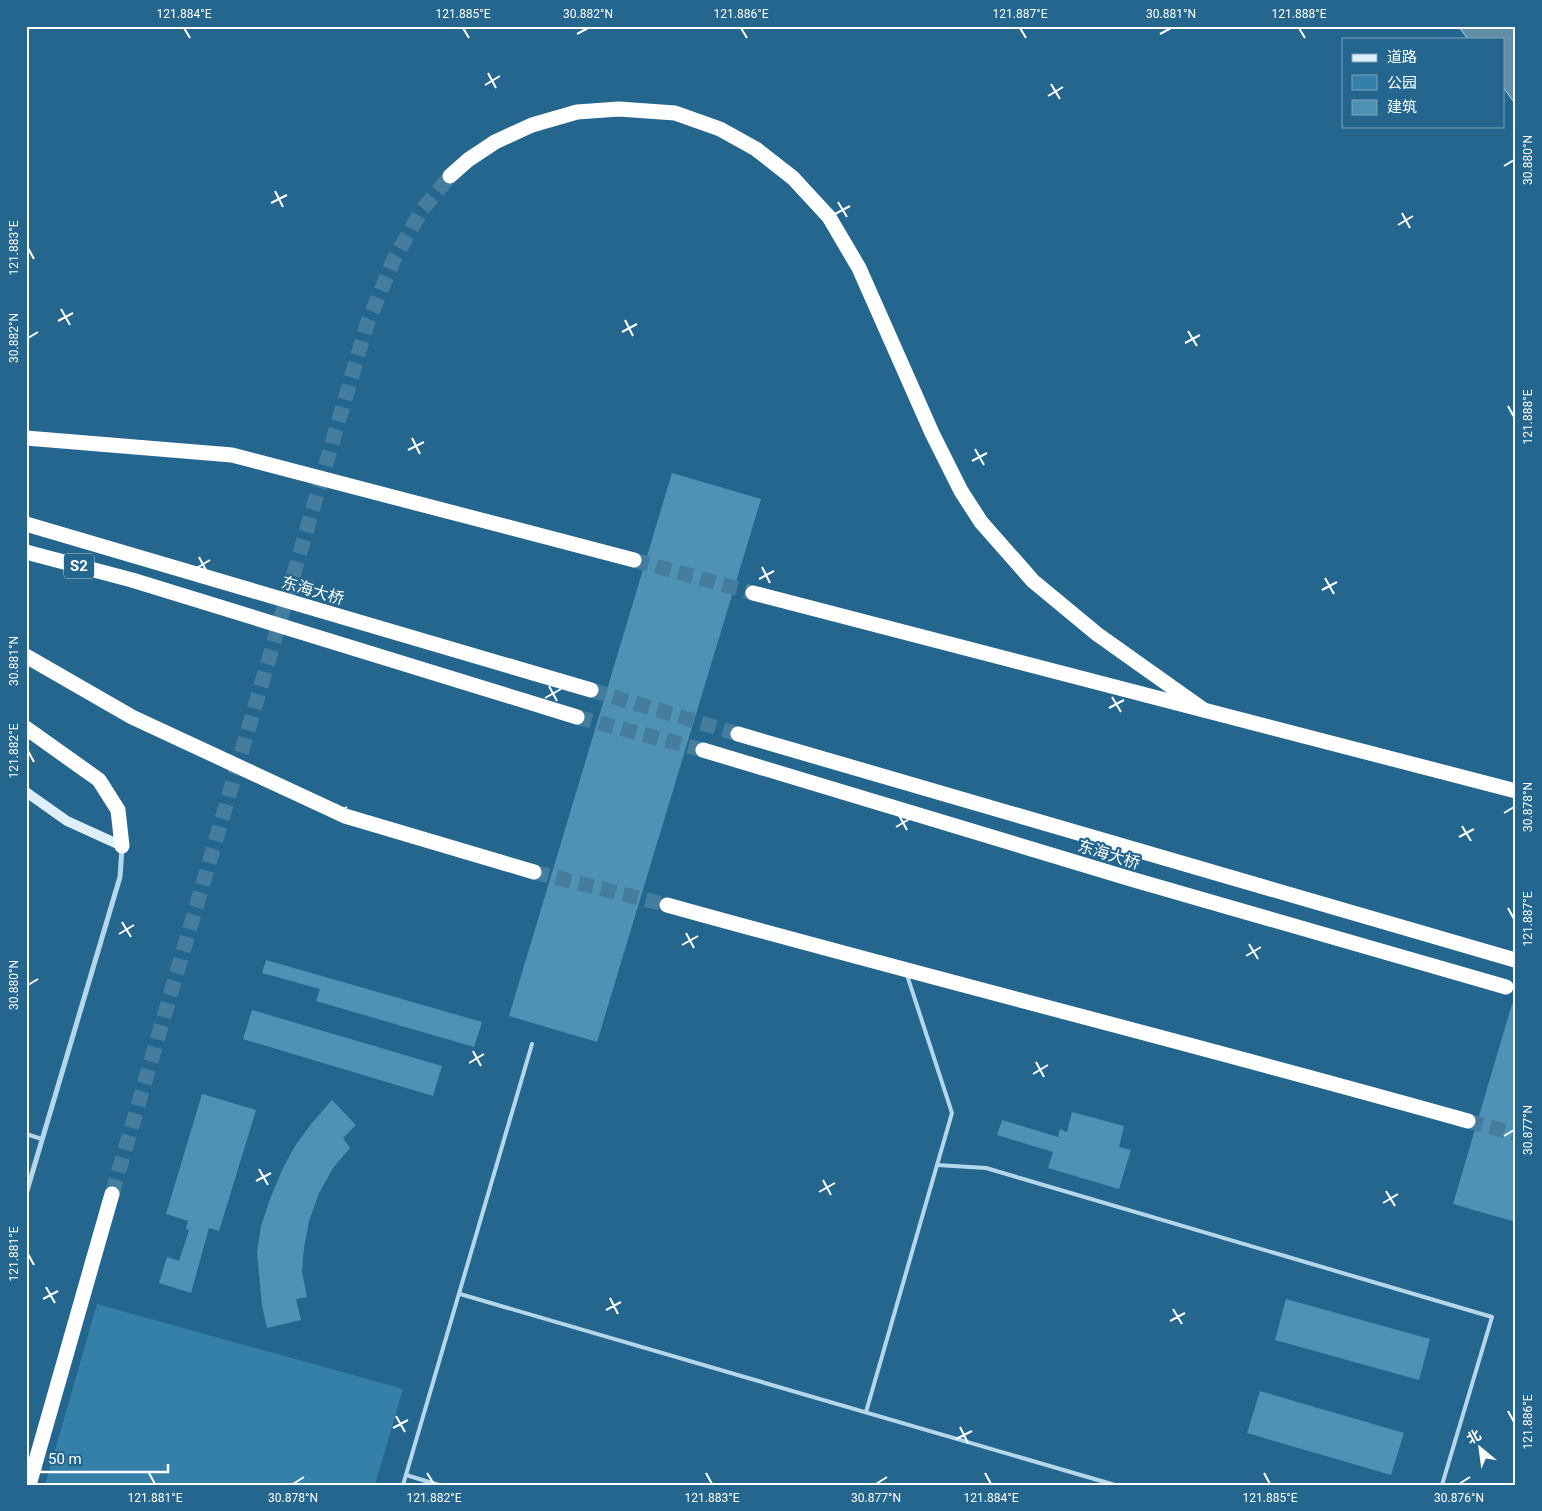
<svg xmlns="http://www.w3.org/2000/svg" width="1542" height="1511" font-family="Roboto,'Noto Sans SC',sans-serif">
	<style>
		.green { fill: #3580a8 }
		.water { fill: #628da7; stroke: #a8d5ec }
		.building { fill: #5092b6 }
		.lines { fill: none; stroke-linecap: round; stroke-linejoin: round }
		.highway-tunnel { stroke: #457d9f; stroke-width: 15; stroke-dasharray: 15 8; stroke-linecap: butt }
		.lane { stroke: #b4d7eb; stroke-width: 4 }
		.street { stroke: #b4d7eb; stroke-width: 5 }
		.secondary { stroke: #dfeff9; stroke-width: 10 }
		.highway { stroke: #fff; stroke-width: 15 }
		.ticks { fill: none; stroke: #fff; stroke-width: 2 }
		.labels { text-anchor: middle; stroke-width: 4.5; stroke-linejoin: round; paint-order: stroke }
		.shield { fill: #24668e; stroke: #bdd1dd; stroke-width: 1 }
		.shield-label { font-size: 15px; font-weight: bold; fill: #fff }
		.street-label { font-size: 16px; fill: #fff; stroke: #24668e }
		.neatline { fill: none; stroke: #fff; stroke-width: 2 }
		.ticks-label { font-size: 12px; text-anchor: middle; fill: #fff }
	</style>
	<rect width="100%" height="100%" fill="#24668e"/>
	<!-- green -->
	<path class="green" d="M97 1304 403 1389 375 1485H45Z"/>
	<!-- water -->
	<path class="water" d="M1458 26H1516V105L1503 87V39H1468Z"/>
	<!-- building -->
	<g class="building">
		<path d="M672 473 761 499 597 1042 509 1016Z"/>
		<path d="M266 960 482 1022 474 1047 316 1001 320 989 262 973Z"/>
		<path d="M1512 1004H1516V1222L1453 1204Z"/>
		<path d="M252 1010 442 1066 433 1096 243 1039Z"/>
		<path d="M202 1094 256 1110 219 1231 209 1228 191 1293 159 1283 167 1257 179 1261 189 1230 186 1229 188 1221 166 1214Z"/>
		<path d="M332 1100 356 1125 343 1138 350 1148 333 1168 319 1193 309 1221 304 1248 302 1272 307 1297 296 1299 301 1320 267 1328 262 1305 257 1253 261 1226 270 1199 282 1170 295 1146 311 1124Z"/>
		<path d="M1072 1112 1124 1126 1119 1147 1131 1150 1119 1189 1048 1168 1053 1152 997 1135 1002 1120 1058 1137 1060 1129 1067 1132Z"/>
		<path d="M1286 1299 1430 1339 1419 1380 1275 1340Z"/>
		<path d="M1260 1391 1404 1433 1391 1475 1247 1433Z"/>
	</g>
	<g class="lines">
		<!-- highway-tunnel -->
		<g class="highway-tunnel">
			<path d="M634 560 753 593"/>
			<path d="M591 690 738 734"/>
			<path d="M577 717 703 750"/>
			<path d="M534 872 667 905"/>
			<path d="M1468 1121 1516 1134"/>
			<path d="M112 1194 367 324 394 259 422 210 450 176"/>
		</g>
		<!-- lane -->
		<g class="lane">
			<path d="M26 1134 42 1139"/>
			<path d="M937 1165 986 1168 1492 1317 1442 1485"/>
			<path d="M460 1294 1115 1485"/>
			<path d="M866 1412 952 1113 907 975"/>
			<path d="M406 1475 439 1485"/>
			<path d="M403 1485 532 1044"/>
		</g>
		<!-- street -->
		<path class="street" d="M26 1194 120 877 122 848"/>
		<!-- secondary -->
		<path class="secondary" d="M26 792 67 821 122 846"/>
		<!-- highway -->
		<g class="highway">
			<path d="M450 176 468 160 495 142 532 125 577 112 619 109 675 113 720 129 756 149 793 178 829 217 859 268 932 433 961 491 981 522 1033 581 1097 634 1204 710"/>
			<path d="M26 438 232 455 634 560"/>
			<path d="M26 524 591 690"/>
			<path d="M26 552 132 580 577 717"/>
			<path d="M753 593 1516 791"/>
			<path d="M26 656 132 717 345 816 534 872"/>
			<path d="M26 728 99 780 118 810 122 846"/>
			<path d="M738 734 1515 960"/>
			<path d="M703 750 1131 879 1506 987"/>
			<path d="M667 905C933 979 1202 1046 1468 1121"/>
			<path d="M29 1485 112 1194"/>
		</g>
	</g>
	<!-- ticks -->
	<path class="ticks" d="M184 28 190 38M463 28 469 38M741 28 747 38M1020 28 1026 38M1299 28 1305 38M577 34 588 28M1160 34 1171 28M488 73 496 88M1051 84 1060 99M485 85 500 76M1048 96 1063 87M1504 166 1514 160M275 191 283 207M838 202 847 217M271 203 287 195M1402 213 1410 228M835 214 850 206M1398 225 1413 216M28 248 34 259M61 309 70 325M625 320 633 336M58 321 73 313M1188 331 1197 346M622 332 637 324M28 338 38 332M1185 343 1200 335M1508 406 1514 417M412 438 420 454M975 449 984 465M408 450 424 442M972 461 987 453M199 557 207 572M762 567 770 583M195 569 210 560M1325 578 1334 594M759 579 774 571M1322 590 1337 582M28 661 38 655M549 686 557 701M1112 697 1121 712M545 698 561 689M1109 708 1124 700M28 751 34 762M336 804 344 819M1504 813 1514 807M899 815 907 830M332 816 347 807M1462 826 1471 841M896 827 911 818M1459 837 1474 829M1508 908 1514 919M122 922 131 937M686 933 694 948M119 934 134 925M1249 944 1258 959M682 945 698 936M1246 956 1261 947M28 985 38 979M473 1051 481 1066M1036 1062 1044 1077M469 1063 484 1054M1033 1074 1048 1065M1504 1136 1514 1130M259 1169 268 1185M823 1180 831 1195M256 1181 271 1173M1386 1191 1395 1206M819 1192 835 1183M1383 1203 1398 1194M28 1254 34 1265M46 1287 55 1303M610 1298 618 1314M43 1299 58 1291M1173 1309 1182 1324M606 1310 621 1302M1170 1321 1185 1313M1508 1411 1514 1422M396 1416 405 1432M960 1427 968 1443M393 1428 408 1420M956 1439 972 1431M149 1473 155 1484M427 1473 434 1484M706 1473 712 1484M985 1473 991 1484M1264 1473 1270 1484M293 1484 304 1477M876 1484 887 1477M1459 1484 1470 1477"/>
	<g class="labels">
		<!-- shield labels -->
		<rect class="shield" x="64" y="553.5" width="30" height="25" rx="4"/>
		<g class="shield-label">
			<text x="79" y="571">S2</text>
		</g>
		<!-- street labels -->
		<g class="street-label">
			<text transform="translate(313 590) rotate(16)" y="6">东海大桥</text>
			<text transform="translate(1109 854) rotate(17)" y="6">东海大桥</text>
		</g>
	</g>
	<!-- border -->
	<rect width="1542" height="1511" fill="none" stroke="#24668e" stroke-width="55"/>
	<!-- legend -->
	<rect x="1342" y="38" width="162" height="90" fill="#24668e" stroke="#7ca3bb"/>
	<rect x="1352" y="54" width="25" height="8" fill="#dfeff9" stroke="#7ca3bb"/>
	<text x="1387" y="62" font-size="15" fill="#ffffff">道路</text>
	<rect x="1352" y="75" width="25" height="15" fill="#3580a8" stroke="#7ca3bb"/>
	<text x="1387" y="88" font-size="15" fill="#ffffff">公园</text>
	<rect x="1352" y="100" width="25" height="15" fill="#5092b6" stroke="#7ca3bb"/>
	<text x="1387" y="112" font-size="15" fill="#ffffff">建筑</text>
	<!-- north arrow -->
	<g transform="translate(1480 1448) rotate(331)" stroke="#24668e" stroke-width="4" paint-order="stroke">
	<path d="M0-4L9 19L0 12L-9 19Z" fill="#ffffff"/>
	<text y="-8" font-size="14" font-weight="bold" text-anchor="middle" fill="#ffffff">北</text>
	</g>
	<!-- scale -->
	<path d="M40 1464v8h128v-8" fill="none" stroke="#ffffff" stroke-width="2.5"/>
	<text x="48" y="1464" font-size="15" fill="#ffffff" stroke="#24668e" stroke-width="4" paint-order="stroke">50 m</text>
	<rect x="28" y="28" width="1486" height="1456" class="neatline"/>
	<g class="ticks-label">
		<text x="184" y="18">121.884°E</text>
		<text x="463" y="18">121.885°E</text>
		<text x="588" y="18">30.882°N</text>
		<text x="741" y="18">121.886°E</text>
		<text x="1020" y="18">121.887°E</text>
		<text x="1171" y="18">30.881°N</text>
		<text x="1299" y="18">121.888°E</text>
		<text transform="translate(1528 160) rotate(-90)" y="4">30.880°N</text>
		<text transform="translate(14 248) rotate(-90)" y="4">121.883°E</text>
		<text transform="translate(14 338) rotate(-90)" y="4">30.882°N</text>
		<text transform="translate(1528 417) rotate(-90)" y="4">121.888°E</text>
		<text transform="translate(14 661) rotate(-90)" y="4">30.881°N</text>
		<text transform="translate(14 751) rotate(-90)" y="4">121.882°E</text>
		<text transform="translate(1528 807) rotate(-90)" y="4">30.878°N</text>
		<text transform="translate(1528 919) rotate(-90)" y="4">121.887°E</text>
		<text transform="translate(14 985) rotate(-90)" y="4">30.880°N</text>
		<text transform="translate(1528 1130) rotate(-90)" y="4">30.877°N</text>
		<text transform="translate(14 1254) rotate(-90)" y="4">121.881°E</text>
		<text transform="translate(1528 1422) rotate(-90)" y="4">121.886°E</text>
		<text x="155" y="1502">121.881°E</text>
		<text x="293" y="1502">30.878°N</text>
		<text x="434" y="1502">121.882°E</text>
		<text x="712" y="1502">121.883°E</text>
		<text x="876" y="1502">30.877°N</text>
		<text x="991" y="1502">121.884°E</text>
		<text x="1270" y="1502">121.885°E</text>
		<text x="1459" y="1502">30.876°N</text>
	</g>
</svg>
